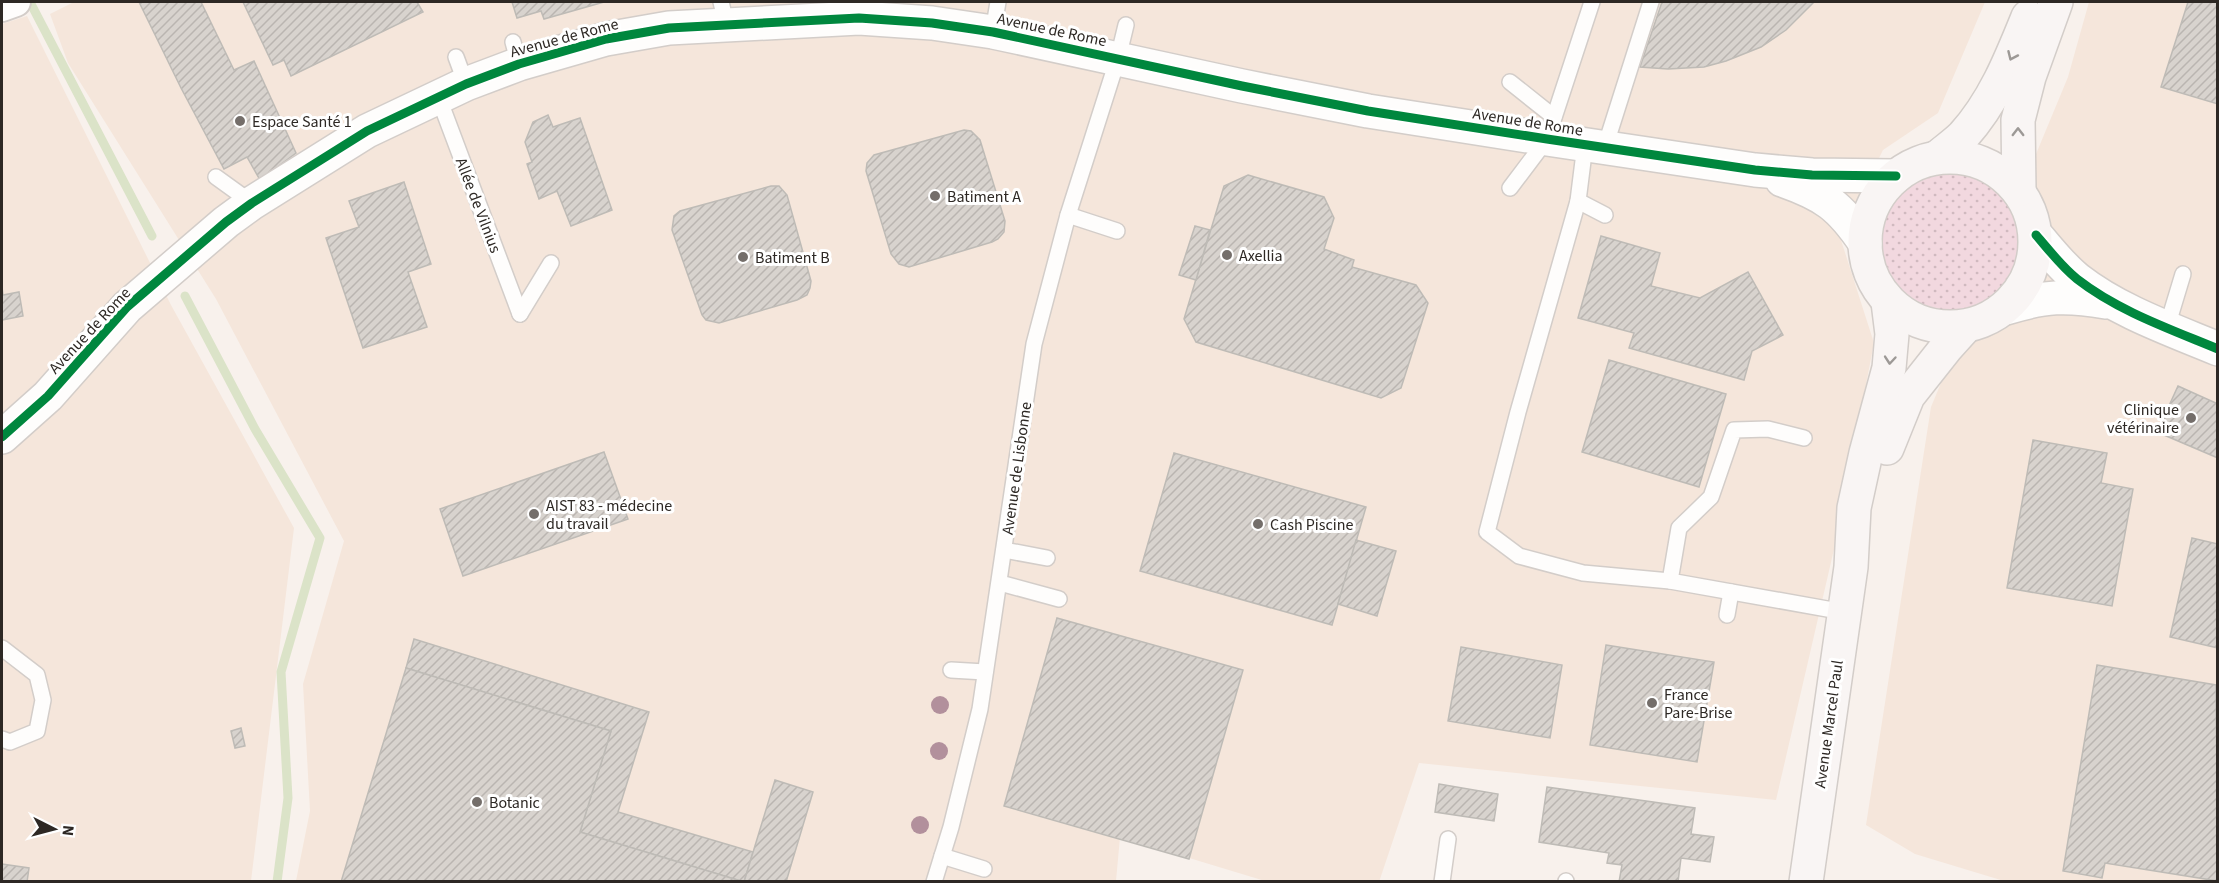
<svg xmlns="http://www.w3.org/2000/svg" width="2219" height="883" font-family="'Source Sans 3',sans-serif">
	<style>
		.built { fill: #f5e6db }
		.grass { fill: url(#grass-dots) }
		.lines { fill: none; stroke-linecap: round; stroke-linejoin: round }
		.stream { stroke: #dbe3c8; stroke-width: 9 }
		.building { fill: url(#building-hatch); stroke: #bebbb6; stroke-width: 1.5 }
		.service-casing { stroke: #d3cdc9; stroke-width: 18 }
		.minor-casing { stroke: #d3cdc9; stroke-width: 32 }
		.tertiary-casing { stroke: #d3cdc9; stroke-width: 36 }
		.secondary-casing { stroke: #d3cdc9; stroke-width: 36 }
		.service { stroke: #fefdfc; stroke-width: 15 }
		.minor { stroke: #fefdfc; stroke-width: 28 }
		.tertiary { stroke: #fefdfc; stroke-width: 33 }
		.secondary { stroke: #f9f5f4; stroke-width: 33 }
		.cycleway-casing { stroke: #fff; stroke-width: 13 }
		.cycleway { stroke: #00873e; stroke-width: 9 }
		.tree { fill: #b2909c }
		.oneway { stroke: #9d9996 }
		.poi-dot { fill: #746e6a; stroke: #fff; stroke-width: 2 }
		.labels { text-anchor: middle; stroke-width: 6; stroke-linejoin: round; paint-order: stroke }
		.street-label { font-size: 16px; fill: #2d2824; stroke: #fff }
		.poi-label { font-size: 16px; fill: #2d2824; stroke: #fff; text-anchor: start }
	</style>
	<defs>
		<pattern id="grass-dots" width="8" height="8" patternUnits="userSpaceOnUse" patternTransform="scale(1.5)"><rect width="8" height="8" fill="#f2d8df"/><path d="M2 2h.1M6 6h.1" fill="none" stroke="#d0b9bf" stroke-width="1.8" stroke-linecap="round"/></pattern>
		<pattern id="building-hatch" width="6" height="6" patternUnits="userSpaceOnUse" patternTransform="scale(1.5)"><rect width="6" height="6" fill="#d8d3ce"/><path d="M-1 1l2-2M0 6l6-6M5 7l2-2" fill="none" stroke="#bab5b1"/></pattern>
	</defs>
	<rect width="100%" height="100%" fill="#f8f1ec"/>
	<!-- built -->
	<g class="built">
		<path d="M74 2H1985L1938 113 1883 150 1840 237 1874 343 1835 545 1776 800 1419 763 1379 882 1265 881 1120 837 1116 881H296L310 811 303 684 344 541 216 299 68 63 50 14Z"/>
		<path d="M2089 2H2217V881H2004L1915 854 1866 825 1931 407 2068 77Z"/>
		<path d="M27 16 171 305 294 528 251 881 2 882V24Z"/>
	</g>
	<!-- grass -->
	<circle class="grass" cx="1950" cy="242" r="85"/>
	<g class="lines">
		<!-- stream -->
		<g class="stream">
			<path d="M31 4 152 236"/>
			<path d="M185 296 255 429 320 538 281 672 288 798 277 882"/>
		</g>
	</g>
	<!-- building -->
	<g class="building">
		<path d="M139 2H201L234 70 254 61 296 153 260 180 247 157 224 169 181 88Z"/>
		<path d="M243 2H417L423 12 291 76 284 60 273 65Z"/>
		<path d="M512 2H604L544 19 541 11 517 18Z"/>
		<path d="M1662 2H1814L1786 30 1761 47 1726 61 1704 67 1668 69 1640 67Z"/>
		<path d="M2188 2H2218V104L2161 87Z"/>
		<path d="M548 115 553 127 580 118 612 210 571 226 557 191 539 199 527 164 532 162 525 142 533 122Z"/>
		<path d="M964 130 971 131 980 140 1005 221 1004 232 998 239 992 242 909 267 899 264 891 254 866 171 867 163 874 155Z"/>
		<path d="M1248 175 1324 197 1334 218 1324 249 1354 260 1352 267 1416 285 1428 303 1401 388 1381 398 1196 342 1184 319 1224 186Z"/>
		<path d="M404 182 431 264 408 272 427 327 363 348 326 238 359 227 349 201Z"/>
		<path d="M771 186H779L787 195 811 281 810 288 807 295 797 300 719 323 706 320 702 315 672 230 674 216 680 211Z"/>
		<path d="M1195 226 1210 230 1196 280 1179 275Z"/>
		<path d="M1601 236 1660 253 1651 286 1700 298 1748 272 1783 335 1752 351 1744 380 1629 348 1634 333 1578 318Z"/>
		<path d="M2 287 3 295 19 292 23 316 2 320Z"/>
		<path d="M1609 360 1726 394 1699 487 1582 452Z"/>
		<path d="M2178 386 2218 404V458L2157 432Z"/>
		<path d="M2033 440 2107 453 2101 483 2133 489 2112 606 2007 588Z"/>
		<path d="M604 452 628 519 463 576 440 509Z"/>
		<path d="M1174 453 1366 507 1332 625 1140 571Z"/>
		<path d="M2192 538 2218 544V648L2170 637Z"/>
		<path d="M1356 540 1396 551 1377 616 1338 604Z"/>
		<path d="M1057 618 1243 670 1189 859 1004 806Z"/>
		<path d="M414 639 649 712 618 812 753 852 744 882 580 832 611 731 406 668Z"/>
		<path d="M1606 645 1714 662 1697 762 1590 745Z"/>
		<path d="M1461 647 1562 665 1550 738 1448 721Z"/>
		<path d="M2097 665 2216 685 2218 881 2105 863 2102 878 2063 871Z"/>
		<path d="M406 668 611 731 580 832 744 882H341Z"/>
		<path d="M241 728 245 746 235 748 231 731Z"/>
		<path d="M775 780 813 792 786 882H744Z"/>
		<path d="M1439 784 1498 794 1494 821 1435 812Z"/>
		<path d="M1547 787 1695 808 1691 834 1714 837 1710 862 1681 858 1678 882H1619L1622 865 1607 863 1609 853 1539 842Z"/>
		<path d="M2 864 29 868 27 882H2Z"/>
	</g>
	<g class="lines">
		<defs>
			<g id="service">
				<path d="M721 2 726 23"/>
				<path d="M993 32 998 2"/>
				<path d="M513 42 519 64"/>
				<path d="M456 57 466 84"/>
				<path d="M1510 82 1554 117"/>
				<path d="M438 96 520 314"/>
				<path d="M1585 145 1578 201 1605 215"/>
				<path d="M1605 147 1651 2"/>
				<path d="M216 177 252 203"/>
				<path d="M1510 188 1547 139 1592 2"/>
				<path d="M1578 201 1518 412 1487 532 1519 556 1583 573 1670 581"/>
				<path d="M1068 215 1117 231"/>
				<path d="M520 314 551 263"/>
				<path d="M2167 327 2183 274"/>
				<path d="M1804 438 1768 429 1734 430 1711 497 1679 528 1670 581 1844 612"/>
				<path d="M1004 550 1047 558"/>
				<path d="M1000 583 1059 599"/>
				<path d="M1727 615 1731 592"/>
				<path d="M2 648 37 675 43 700 37 731 10 742 2 739"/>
				<path d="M951 670 985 672"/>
				<path d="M942 856 984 869"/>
				<path d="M934 882 951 827 980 709 1034 344 1068 215 1118 58 1126 25"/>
				<path d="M1442 882 1448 839"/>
				<path d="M1566 882V881"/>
			</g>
			<path id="minor" d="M2 7 16 2"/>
			<g id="tertiary">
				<path d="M1782 180C1825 195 1840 206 1865 243"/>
				<path d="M2036 235C2049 250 2061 266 2077 279 2118 311 2170 329 2218 349"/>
				<path d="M2006 308C2045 296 2066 295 2106 302"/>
				<path d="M2 437 48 396 127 307 226 222 252 203 367 131 466 84 519 64 606 39 669 28 859 18 932 23 993 32 1242 86 1368 111 1547 139 1755 170 1812 175 1896 176"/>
			</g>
			<g id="secondary">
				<circle cx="1950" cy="242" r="85"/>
				<path d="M1938 157C1946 150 1955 144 1963 136 1994 102 2011 59 2028 17"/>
				<path d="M2019 190 2018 120 2029 77 2056 2"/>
				<path d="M1887 448 1908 396 1946 348 1965 327"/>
				<path d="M1806 882 1851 567 1854 508 1866 453 1889 368 1892 334 1888 302"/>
			</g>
		</defs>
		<!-- service casing -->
		<use href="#service" class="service-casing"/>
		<!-- minor casing -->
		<use href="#minor" class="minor-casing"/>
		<!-- tertiary casing -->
		<use href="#tertiary" class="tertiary-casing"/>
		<!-- secondary casing -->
		<use href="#secondary" class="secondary-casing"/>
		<!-- service -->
		<use href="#service" class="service"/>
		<!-- minor -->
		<use href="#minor" class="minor"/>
		<!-- tertiary -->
		<use href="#tertiary" class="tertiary"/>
		<!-- secondary -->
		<use href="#secondary" class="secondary"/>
		<defs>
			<g id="cycleway">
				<path d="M2036 235C2049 250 2061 266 2077 279 2118 311 2170 329 2218 349"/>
				<path d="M2 437 48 396 127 307 226 222 252 203 367 131 466 84 519 64 606 39 669 28 859 18 932 23 993 32 1242 86 1368 111 1547 139 1755 170 1812 175 1896 176"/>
			</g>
		</defs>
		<!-- cycleway casing -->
		<use href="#cycleway" class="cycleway-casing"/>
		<!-- cycleway -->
		<use href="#cycleway" class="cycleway"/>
	</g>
	<!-- trees -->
	<g class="tree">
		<circle cx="940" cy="705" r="9"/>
		<circle cx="939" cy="751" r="9"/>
		<circle cx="920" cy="825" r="9"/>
	</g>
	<!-- one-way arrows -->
	<defs><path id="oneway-chevron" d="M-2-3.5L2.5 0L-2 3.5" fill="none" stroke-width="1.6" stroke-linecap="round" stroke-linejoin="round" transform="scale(1.5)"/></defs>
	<g class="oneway">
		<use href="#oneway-chevron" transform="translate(2012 56) rotate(114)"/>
		<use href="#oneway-chevron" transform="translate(2018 132) rotate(-90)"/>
		<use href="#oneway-chevron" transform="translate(1890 360) rotate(95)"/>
	</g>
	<!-- markers -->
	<g class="poi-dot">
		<circle cx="240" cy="121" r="6"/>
		<circle cx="935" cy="196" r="6"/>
		<circle cx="1227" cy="255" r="6"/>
		<circle cx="743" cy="257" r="6"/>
		<circle cx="2191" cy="418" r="6"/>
		<circle cx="534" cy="514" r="6"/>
		<circle cx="1258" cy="524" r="6"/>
		<circle cx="1652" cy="703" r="6"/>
		<circle cx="477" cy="802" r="6"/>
	</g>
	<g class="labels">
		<!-- street labels -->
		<g class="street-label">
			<text transform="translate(1052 29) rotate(12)" y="6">Avenue de Rome</text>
			<text transform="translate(564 37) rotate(-15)" y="6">Avenue de Rome</text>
			<text transform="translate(1528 121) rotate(9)" y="6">Avenue de Rome</text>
			<text transform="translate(479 205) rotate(69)" y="6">Allée de Vilnius</text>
			<text transform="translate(89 330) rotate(-47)" y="6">Avenue de Rome</text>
			<text transform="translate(1016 468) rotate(-82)" y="6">Avenue de Lisbonne</text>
			<text transform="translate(1828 724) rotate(-82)" y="6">Avenue Marcel Paul</text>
		</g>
		<!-- poi labels -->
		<g class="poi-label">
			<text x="252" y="127">Espace Santé 1</text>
			<text x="947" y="202">Batiment A</text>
			<text x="1239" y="261">Axellia</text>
			<text x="755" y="263">Batiment B</text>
			<text x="2179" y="415" text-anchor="end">Clinique<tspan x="2179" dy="18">vétérinaire</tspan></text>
			<text x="546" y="511">AIST 83 - médecine<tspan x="546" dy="18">du travail</tspan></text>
			<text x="1270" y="530">Cash Piscine</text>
			<text x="1664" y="700">France<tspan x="1664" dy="18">Pare-Brise</tspan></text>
			<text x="489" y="808">Botanic</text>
		</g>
	</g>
	<!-- border -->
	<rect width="2219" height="883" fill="none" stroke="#2d2824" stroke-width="6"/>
	<!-- north arrow -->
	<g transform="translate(54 829) rotate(96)" stroke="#ffffff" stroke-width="4.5" paint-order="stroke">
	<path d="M0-4.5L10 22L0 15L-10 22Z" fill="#2d2824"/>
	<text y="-9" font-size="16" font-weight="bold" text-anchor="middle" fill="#2d2824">N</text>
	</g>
</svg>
